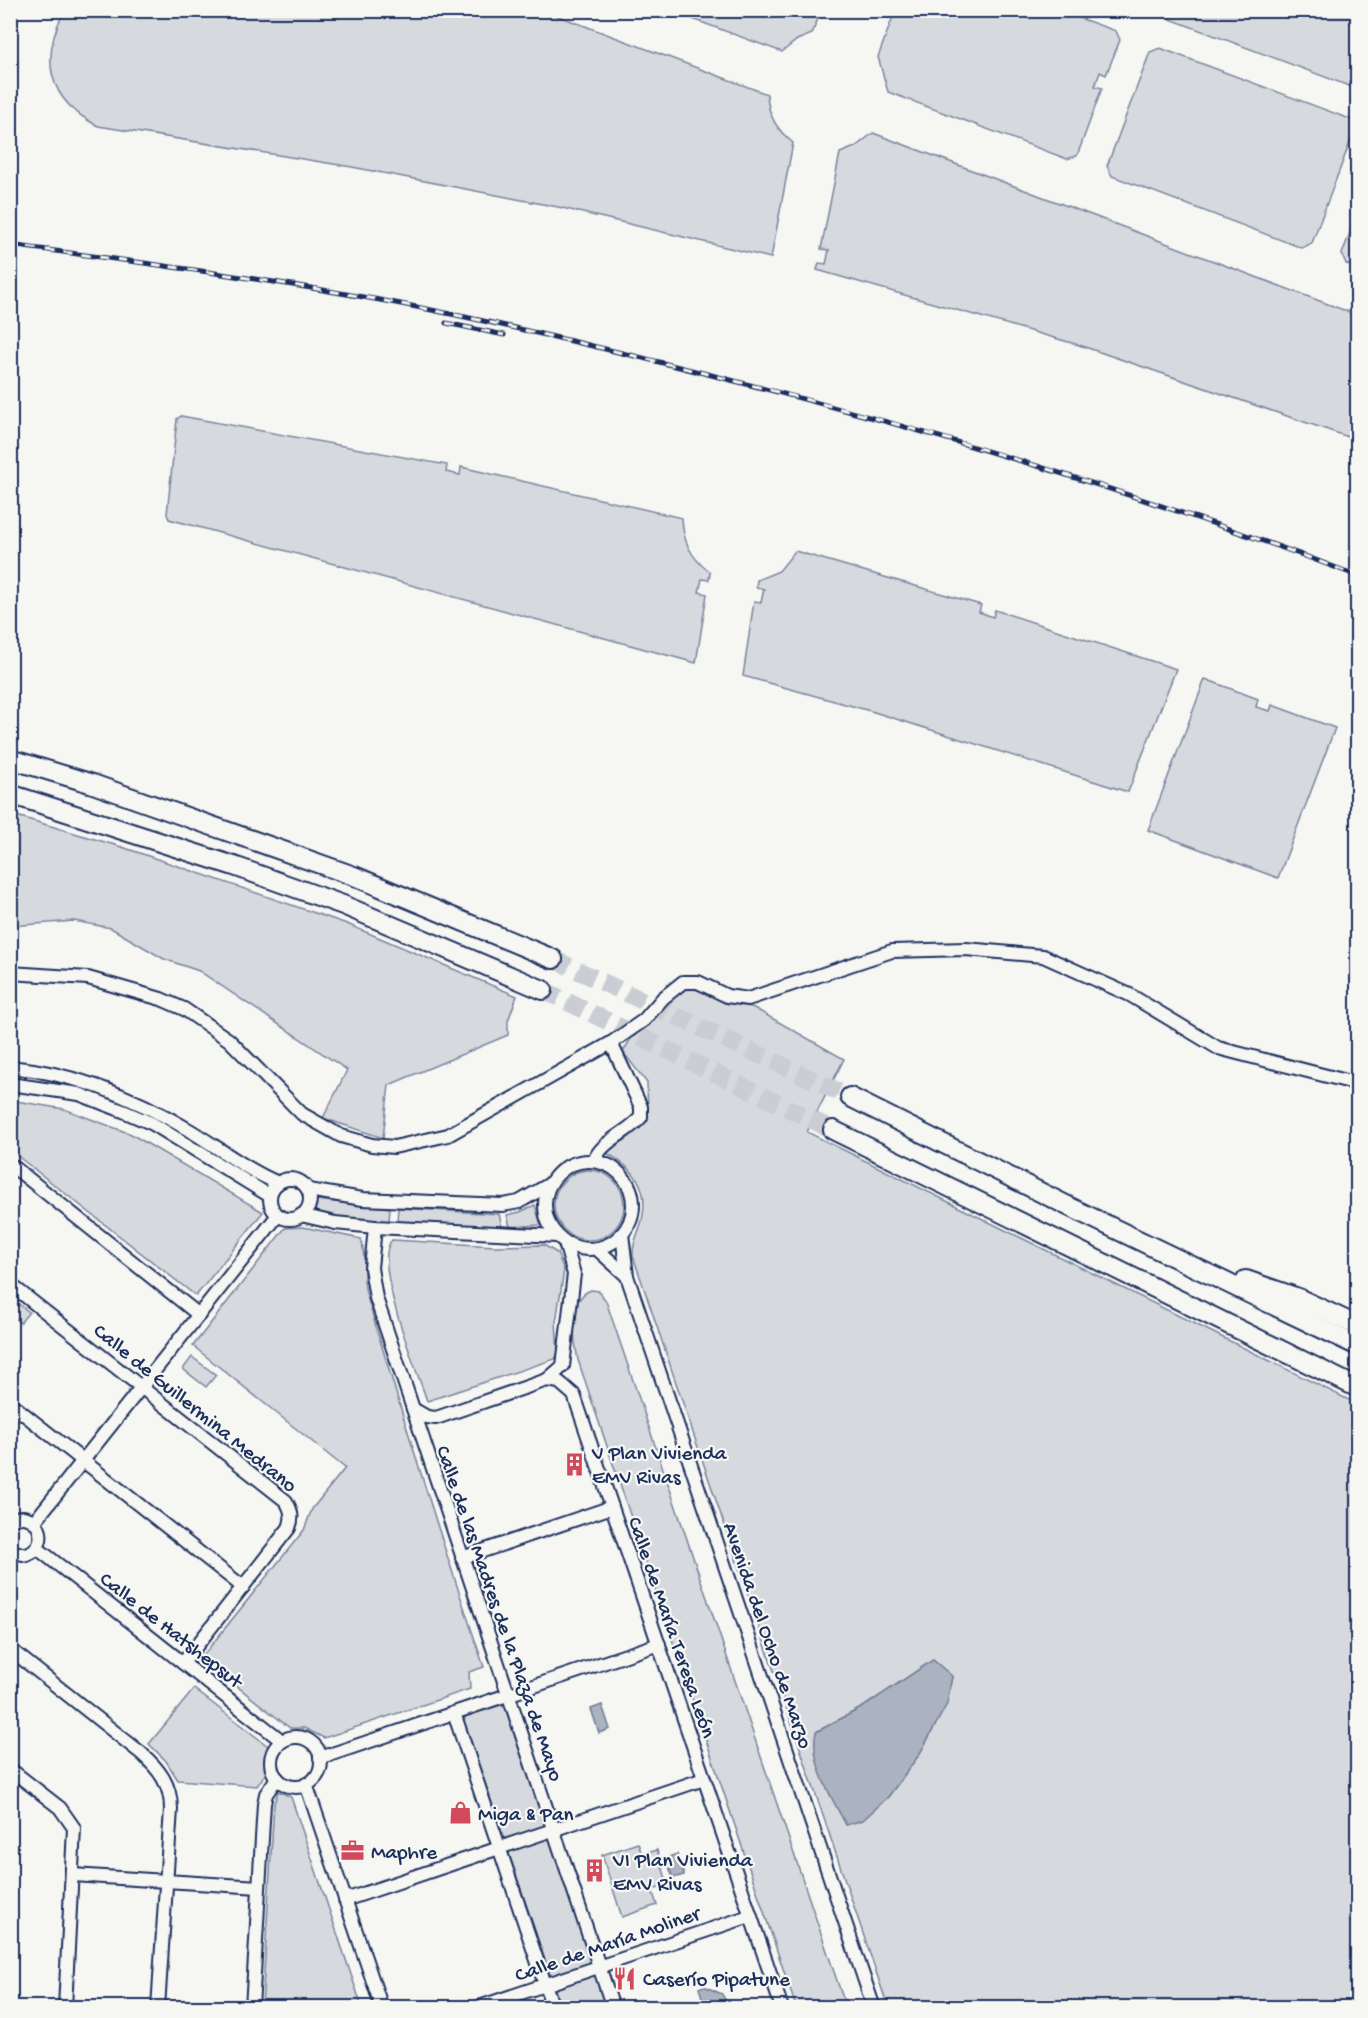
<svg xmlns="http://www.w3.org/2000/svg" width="1368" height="2018" font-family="'Gochi Hand',sans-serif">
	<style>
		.green { fill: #d6d9dd; stroke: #78849e; stroke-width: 1.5; fill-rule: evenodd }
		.water { fill: #abb2c0; stroke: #717e99; stroke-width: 1.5 }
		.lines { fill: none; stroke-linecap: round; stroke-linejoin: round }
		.highway-tunnel { stroke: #caced4; stroke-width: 18; stroke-dasharray: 18 9; stroke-linecap: butt }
		.minor-casing { stroke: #1b2f5e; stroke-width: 16 }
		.highway-casing { stroke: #1b2f5e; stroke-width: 22 }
		.minor { stroke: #f6f6f2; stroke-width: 12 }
		.highway { stroke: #f6f6f2; stroke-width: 18 }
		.rail-casing { stroke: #1b2f5e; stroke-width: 5 }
		.rail { stroke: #f6f6f2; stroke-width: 3; stroke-dasharray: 9; stroke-linecap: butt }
		.labels { text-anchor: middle; stroke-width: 4.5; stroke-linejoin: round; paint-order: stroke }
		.street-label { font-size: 21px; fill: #1b2f5e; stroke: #f6f6f2 }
		.poi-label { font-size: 21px; fill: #1b2f5e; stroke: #f6f6f2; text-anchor: start }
	</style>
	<rect width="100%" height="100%" fill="#f6f6f2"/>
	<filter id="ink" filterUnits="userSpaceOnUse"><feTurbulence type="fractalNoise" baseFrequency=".0167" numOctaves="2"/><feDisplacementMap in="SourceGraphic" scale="12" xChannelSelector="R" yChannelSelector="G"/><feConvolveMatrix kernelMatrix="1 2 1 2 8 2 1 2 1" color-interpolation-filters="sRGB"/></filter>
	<g filter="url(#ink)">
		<!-- green -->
		<g class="green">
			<path d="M64 11H545L767 94C768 115 776 129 793 143L771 258 558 207 352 167 98 126C47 100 40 59 64 11Z"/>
			<path d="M671 11 821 10V11L812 34 797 40 782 52Z"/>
			<path d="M895 11H1060L1116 31 1120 40 1106 75 1100 72 1095 86 1102 88 1077 156 1067 159 888 92 878 57Z"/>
			<path d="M1166 11H1357V89L1170 19Z"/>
			<path d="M1160 48 1350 119 1355 129 1312 243 1302 248 1112 176 1107 166 1150 52Z"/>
			<path d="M873 133 1357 315V440L1079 345 817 270 819 263 826 264 829 250 821 249 840 153 855 147Z"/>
			<path d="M1357 214V268L1346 264 1342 254Z"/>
			<path d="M181 416 447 465 446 472 460 475 461 467 682 518C683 542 691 558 710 572L709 580 702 579 699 592 707 594 696 663 169 519 167 514 177 419Z"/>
			<path d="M795 551 981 605 979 612 993 617 995 610 1176 669 1128 792 874 712 743 676 754 601 761 602 764 589 756 587 757 580 779 571Z"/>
			<path d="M1205 679 1258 699 1256 707 1270 711 1272 705 1335 728 1278 878 1148 830Z"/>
			<path d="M10 814 125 848 347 924 517 996 508 1021V1035L389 1085 383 1138 323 1118 347 1070 199 971 164 959 111 928 74 921 11 926Z"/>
			<path d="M691 988 754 1008 844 1059 807 1132 1357 1404V2007H888L633 1256C632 1242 639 1233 642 1220 650 1185 633 1168 605 1152L628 1138 644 1123 648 1113 647 1083 623 1052 630 1040 680 992ZM933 1660 952 1677C943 1723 916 1760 888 1797L816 1732 863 1707Z"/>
			<path d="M10 1100 64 1109 131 1134 263 1212 196 1296 11 1151Z"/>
			<circle cx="589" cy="1205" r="35"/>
			<path d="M315 1200 390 1208 389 1221 351 1220 312 1212Z"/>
			<path d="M535 1205 541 1225 510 1227 507 1215 520 1212Z"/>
			<path d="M398 1208 499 1214 502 1227 397 1222Z"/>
			<path d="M303 1227 361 1239C367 1257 361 1275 366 1293 403 1418 442 1543 484 1667L469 1672 470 1689 324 1738 304 1728H290L201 1658 304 1530 312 1509 345 1468 193 1346 285 1228Z"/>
			<path d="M392 1240 495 1246 544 1245 557 1253 564 1270 556 1322 558 1353 555 1359 427 1401C418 1373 371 1261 392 1240Z"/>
			<path d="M591 1290 599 1291 606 1301 846 2007H796L578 1360C574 1339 566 1299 591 1290Z"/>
			<path d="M10 1297 29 1312 20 1323 11 1315Z"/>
			<path d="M192 1357 216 1375 206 1387 183 1369Z"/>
			<path d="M194 1689 268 1746 266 1773 257 1786 178 1780 166 1761 149 1744Z"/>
			<path d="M500 1705 506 1708 606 2007H561L464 1721 466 1715Z"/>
			<path d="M278 1791 291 1797 362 2007H262L274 1804Z"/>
			<path d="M638 1843 642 1855 657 1850 668 1885 652 1890 657 1905 622 1917 602 1855Z"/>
		</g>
		<!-- water -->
		<g class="water">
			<path d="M933 1660 952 1676 947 1704 919 1755 888 1797 863 1820 846 1825C832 1798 809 1763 816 1732L863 1707Z"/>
			<path d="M602 1705 610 1729 599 1733 591 1709Z"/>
			<path d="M677 1854 684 1875 673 1878 666 1858Z"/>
			<path d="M704 1986 722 1994 726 2001 705 2007 699 1988Z"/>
		</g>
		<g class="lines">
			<!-- highway-tunnel -->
			<g class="highway-tunnel">
				<path d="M553 959 850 1097"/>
				<path d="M543 990 833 1130"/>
			</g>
			<defs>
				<g id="minor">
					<path d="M10 973 88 978 161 999 184 1009 229 1040 302 1114 341 1136 372 1145 394 1147 448 1135 611 1043 644 1020 663 998 683 982H698L727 996 748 999 892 951 966 949 1043 956 1130 995 1218 1048 1358 1084"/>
					<path d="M10 1067C74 1073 136 1098 191 1131 219 1148 247 1170 278 1183"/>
					<path d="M10 1084 79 1094 123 1111 153 1124 270 1196"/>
					<circle cx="589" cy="1205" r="44"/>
					<path d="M594 1161C601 1141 628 1133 641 1117V1107L611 1043"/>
					<path d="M10 1164 199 1315"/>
					<circle cx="290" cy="1199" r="20"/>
					<path d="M308 1190 363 1199 503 1205 519 1202 550 1184"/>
					<path d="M301 1215 335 1223 375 1227 557 1236"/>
					<path d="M375 1227 371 1268 376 1298 613 2008"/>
					<path d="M622 1234 627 1276 874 2008"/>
					<path d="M597 1249 627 1276"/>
					<path d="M10 1284 286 1501C292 1511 293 1518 289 1528L183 1663"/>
					<path d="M547 1380 559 1382 574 1395 782 2008"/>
					<path d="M10 1403 243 1587"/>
					<path d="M413 1409 427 1417 436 1418 547 1380 563 1366 574 1274 565 1243"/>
					<path d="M10 1521C36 1505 54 1543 27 1555L10 1551"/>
					<path d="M35 1521 278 1215"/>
					<path d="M37 1548 282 1741"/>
					<path d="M462 1558 612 1507"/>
					<path d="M10 1649 141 1753C159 1769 171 1784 171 1809L158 2008"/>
					<path d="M454 1713 553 2008"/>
					<circle cx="296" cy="1762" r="25"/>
					<path d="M320 1758 659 1644"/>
					<path d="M10 1769 60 1808 74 1828 65 2008"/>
					<path d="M306 1784 382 2008"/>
					<path d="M73 1875 259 1887"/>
					<path d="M345 1900 704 1779"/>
					<path d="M252 2008 264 1804 266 1794 277 1778"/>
					<path d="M476 2008 750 1916"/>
				</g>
				<g id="highway">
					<path d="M10 759 93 784 354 876 553 959"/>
					<path d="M10 794 234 866 343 905 543 990"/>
					<path d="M850 1097 1074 1209 1358 1346"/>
					<path d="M833 1130 1358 1388"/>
					<path d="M1246 1280 1298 1298 1358 1326"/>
				</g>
			</defs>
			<!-- minor casing -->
			<use href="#minor" class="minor-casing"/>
			<!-- highway casing -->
			<use href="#highway" class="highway-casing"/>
			<!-- minor -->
			<use href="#minor" class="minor"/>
			<!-- highway -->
			<use href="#highway" class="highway"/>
			<defs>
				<g id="rail">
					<path d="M10 245C167 266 325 286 479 320 777 386 1072 467 1358 576"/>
					<path d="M446 323 504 335"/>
				</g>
			</defs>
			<!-- rail casing -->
			<use href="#rail" class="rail-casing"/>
			<!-- rail -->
			<use href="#rail" class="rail"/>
		</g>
	</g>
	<!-- icons -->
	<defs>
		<symbol id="building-bare" viewBox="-9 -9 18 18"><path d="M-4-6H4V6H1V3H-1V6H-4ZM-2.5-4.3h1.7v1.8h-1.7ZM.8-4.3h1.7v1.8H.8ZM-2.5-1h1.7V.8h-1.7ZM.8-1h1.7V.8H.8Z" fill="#d1495b" stroke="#f6f6f2" stroke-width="2.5" paint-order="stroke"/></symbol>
		<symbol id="shop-bare" viewBox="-9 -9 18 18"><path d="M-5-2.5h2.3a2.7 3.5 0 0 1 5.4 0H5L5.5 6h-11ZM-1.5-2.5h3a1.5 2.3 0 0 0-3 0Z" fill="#d1495b" stroke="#f6f6f2" stroke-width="2.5" paint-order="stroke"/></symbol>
		<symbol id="office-bare" viewBox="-9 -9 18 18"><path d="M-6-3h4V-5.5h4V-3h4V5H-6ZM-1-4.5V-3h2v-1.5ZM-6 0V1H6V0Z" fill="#d1495b" stroke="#f6f6f2" stroke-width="2.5" paint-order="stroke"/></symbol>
		<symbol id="restaurant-bare" viewBox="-9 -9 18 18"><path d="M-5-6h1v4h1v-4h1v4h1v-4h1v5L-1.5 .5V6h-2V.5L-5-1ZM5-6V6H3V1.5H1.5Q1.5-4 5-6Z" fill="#d1495b" stroke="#f6f6f2" stroke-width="2.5" paint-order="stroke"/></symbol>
	</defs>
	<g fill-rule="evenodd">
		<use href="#building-bare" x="558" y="1448" width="33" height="33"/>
		<use href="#shop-bare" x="444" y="1796" width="33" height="33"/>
		<use href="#office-bare" x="336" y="1834" width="33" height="33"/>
		<use href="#building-bare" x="578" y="1854" width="33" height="33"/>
		<use href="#restaurant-bare" x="608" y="1962" width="33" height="33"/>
	</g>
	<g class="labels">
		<!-- street labels -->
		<g class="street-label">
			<text transform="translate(196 1407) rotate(39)" y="7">Calle de Guillermina Medrano</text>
			<text transform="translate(501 1613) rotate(71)" y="7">Calle de las Madres de la Plaza de Mayo</text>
			<text transform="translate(673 1627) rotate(71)" y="7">Calle de María Teresa León</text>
			<text transform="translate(172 1629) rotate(38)" y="7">Calle de Hatshepsut</text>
			<text transform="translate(769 1635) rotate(71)" y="7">Avenida del Ocho de Marzo</text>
			<text transform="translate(607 1943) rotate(-19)" y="7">Calle de María Moliner</text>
		</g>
		<!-- poi labels -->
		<g class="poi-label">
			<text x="592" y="1459">V Plan Vivienda<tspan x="592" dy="24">EMV Rivas</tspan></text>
			<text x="478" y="1820">Miga &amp; Pan</text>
			<text x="371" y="1858">Maphre</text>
			<text x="613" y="1866">VI Plan Vivienda<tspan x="613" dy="24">EMV Rivas</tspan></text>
			<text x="643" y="1985">Caserío Pipatune</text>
		</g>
	</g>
	<!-- margin -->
	<rect width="1368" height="2018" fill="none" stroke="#f6f6f2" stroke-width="36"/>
	<rect x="18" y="18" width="1332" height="1982" fill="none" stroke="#1b2f5e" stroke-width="2" filter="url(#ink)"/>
</svg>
